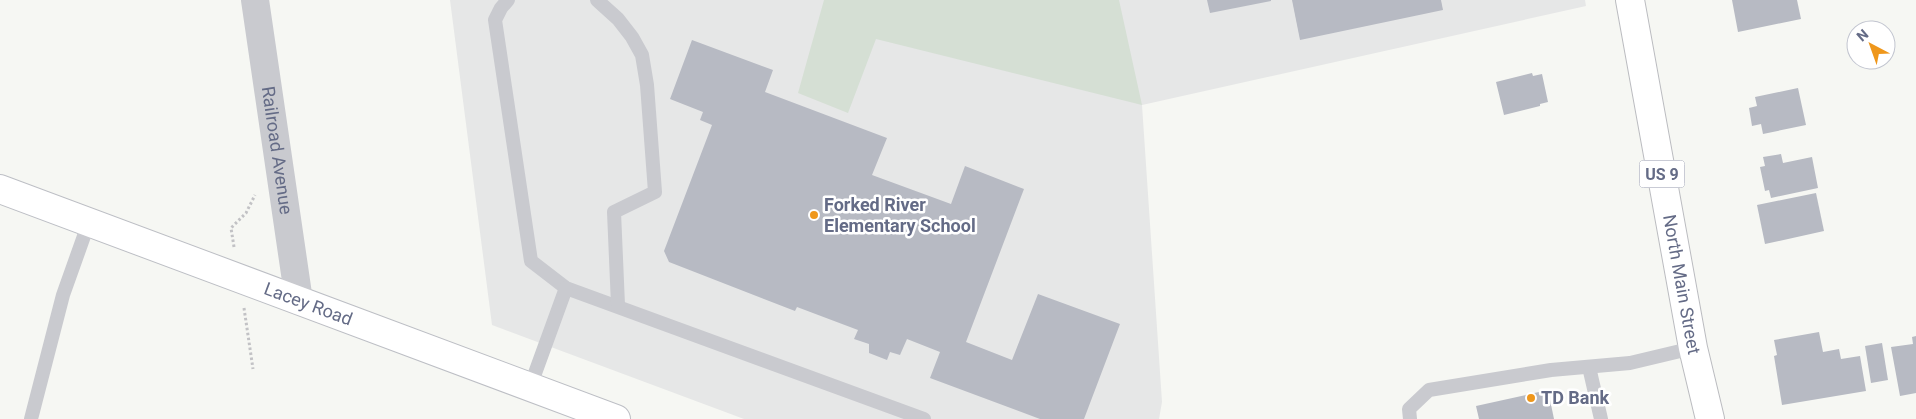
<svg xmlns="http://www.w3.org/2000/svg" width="1916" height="419" font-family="Roboto,sans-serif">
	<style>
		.built { fill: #e6e7e7 }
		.green { fill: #d5dfd4 }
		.building { fill: #b7bac3 }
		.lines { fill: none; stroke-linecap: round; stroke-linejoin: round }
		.secondary-casing { stroke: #bdbfc5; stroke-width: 30 }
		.highway-casing { stroke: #bbbcc0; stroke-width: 30 }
		.path { stroke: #c2c2c5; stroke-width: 3; stroke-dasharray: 2.5 2.5; stroke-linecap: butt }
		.lane { stroke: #c9cacf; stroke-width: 14 }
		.street { stroke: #c9cacf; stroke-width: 28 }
		.secondary { stroke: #fff; stroke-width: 28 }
		.highway { stroke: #fff; stroke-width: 28 }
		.poi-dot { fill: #ef971b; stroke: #fff; stroke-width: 2 }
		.labels { text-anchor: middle; stroke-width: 5; stroke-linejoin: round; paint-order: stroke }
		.shield { fill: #fff; stroke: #9297aa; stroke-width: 1 }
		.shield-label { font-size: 16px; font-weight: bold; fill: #646b86 }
		.street-label { font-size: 18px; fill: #646b86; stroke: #fff }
		.poi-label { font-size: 18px; font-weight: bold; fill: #646b86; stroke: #fff; text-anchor: start }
	</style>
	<rect width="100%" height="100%" fill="#f6f7f3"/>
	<!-- built -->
	<path class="built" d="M450 0H1585L1586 6 1142 105 1162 402 1159 419H744L492 325Z"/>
	<!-- green -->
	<path class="green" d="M824 0H1119L1142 105 876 39 848 113 798 93Z"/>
	<!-- building -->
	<g class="building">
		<path d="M1207 0H1271V1L1210 13Z"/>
		<path d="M1292 0H1441L1443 10 1300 40Z"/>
		<path d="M1732 0H1797L1801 19 1738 32Z"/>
		<path d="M692 40 773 70 765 92 887 138 872 175 951 204 965 166 1024 189 966 342 1012 360 1038 294 1120 324 1084 419H1040L930 378 940 352 907 339 900 355 890 352 887 360 869 353V344L854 339 858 330 797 307 795 311 669 262 664 251 712 125 700 120 703 112 670 99Z"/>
		<path d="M1532 73 1533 76 1542 74 1548 102 1540 104V106L1504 115 1496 82Z"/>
		<path d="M1798 88 1806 125 1763 134 1761 124 1752 126 1749 108 1757 106 1755 97Z"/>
		<path d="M1781 154 1783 163 1812 157 1818 188 1771 198 1769 190 1765 191 1760 167 1765 166 1763 157Z"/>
		<path d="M1816 193 1824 231 1765 244 1757 205Z"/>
		<path d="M1819 332 1823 352 1839 349 1841 359 1860 356 1866 391 1782 405 1774 356 1777 355 1774 340Z"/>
		<path d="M1916 336V393L1900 396 1891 347 1913 344 1912 337Z"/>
		<path d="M1882 343 1888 380 1871 383 1865 346Z"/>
		<path d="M1548 390 1554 419H1479L1476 406Z"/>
	</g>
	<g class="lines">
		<defs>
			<g id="secondary">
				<path id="s2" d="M0 189 616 419"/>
			</g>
			<g id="highway">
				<path id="s3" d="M1630 0 1693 348 1710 419"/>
			</g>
		</defs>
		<!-- secondary casing -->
		<use href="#secondary" class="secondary-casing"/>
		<!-- highway casing -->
		<use href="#highway" class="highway-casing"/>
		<!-- path -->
		<g class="path">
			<path d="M234 247 231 228 246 213 255 195"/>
			<path d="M244 308 253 369"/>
		</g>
		<!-- lane -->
		<g class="lane">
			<path d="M508 0 501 8 495 20 531 261 566 288 924 419"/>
			<path d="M597 0 618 19 632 37 642 55 647 85 655 192 614 212 618 305"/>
			<path d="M1589 367 1601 419"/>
			<path d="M530 387 566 288"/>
			<path d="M31 419 63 295 89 222"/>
			<path d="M1410 419 1409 409 1429 390 1551 370 1630 363 1693 348"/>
		</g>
		<!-- street -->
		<path class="street" id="s1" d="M255 0 299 301"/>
		<!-- secondary -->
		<use href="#secondary" class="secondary"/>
		<!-- highway -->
		<use href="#highway" class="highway"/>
	</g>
	<!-- markers -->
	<g class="poi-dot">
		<circle cx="814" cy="215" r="5"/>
		<circle cx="1531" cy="398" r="5"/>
	</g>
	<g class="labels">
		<!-- shield labels -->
		<rect class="shield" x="1639.5" y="160.5" width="45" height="27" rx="4"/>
		<g class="shield-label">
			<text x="1662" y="180">US 9</text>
		</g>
		<!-- street labels -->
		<g class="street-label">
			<text dy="6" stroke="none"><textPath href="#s1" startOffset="152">Railroad Avenue</textPath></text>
			<text dy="6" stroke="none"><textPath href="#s3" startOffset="289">North Main Street</textPath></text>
			<text dy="6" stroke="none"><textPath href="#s2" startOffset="329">Lacey Road</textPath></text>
		</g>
		<!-- poi labels -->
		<g class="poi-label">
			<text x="824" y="211">Forked River<tspan x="824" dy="21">Elementary School</tspan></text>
			<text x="1541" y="404">TD Bank</text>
		</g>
	</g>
	<!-- north arrow -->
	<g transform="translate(1871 45) rotate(319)"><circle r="24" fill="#ffffff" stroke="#c1c4cf"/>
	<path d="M0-4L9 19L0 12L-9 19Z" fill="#ef971b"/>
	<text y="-8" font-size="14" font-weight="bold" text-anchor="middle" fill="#646b86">N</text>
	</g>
</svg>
